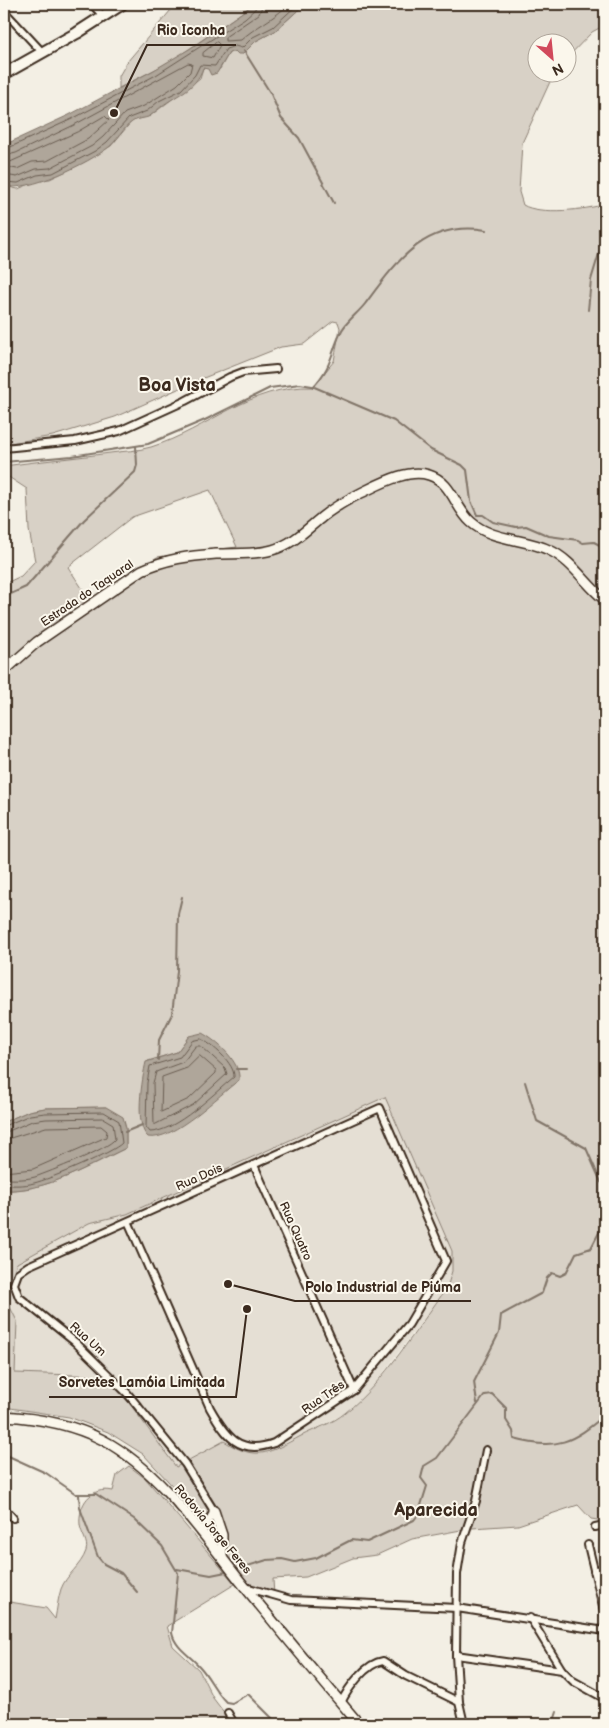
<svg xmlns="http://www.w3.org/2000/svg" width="609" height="1728" font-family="'Balsamiq Sans',sans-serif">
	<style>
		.built { fill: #e5dfd4 }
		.green { fill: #d8d1c6; stroke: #8a7e72; fill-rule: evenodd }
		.water { fill: #afa69a; stroke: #817468 }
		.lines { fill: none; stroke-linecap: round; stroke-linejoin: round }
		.shore { stroke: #695c50; stroke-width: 1 }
		.stream { stroke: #817468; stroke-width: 2 }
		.street-casing { stroke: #3b2a1e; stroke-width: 10 }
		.secondary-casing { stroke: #3b2a1e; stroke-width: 12 }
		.primary-casing { stroke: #3b2a1e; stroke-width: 14 }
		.street { stroke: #fbf7ec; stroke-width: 6 }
		.secondary { stroke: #fbf7ec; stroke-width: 9 }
		.primary { stroke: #fbf7ec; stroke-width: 10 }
		.labels { text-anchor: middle; stroke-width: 4; stroke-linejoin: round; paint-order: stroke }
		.street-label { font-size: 12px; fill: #3b2a1e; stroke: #fbf7ec }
		.district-label { font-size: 18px; font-weight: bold; fill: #3b2a1e; stroke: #fbf7ec }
		.leader { fill: none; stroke: #3b2a1e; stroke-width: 2 }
		.callout-dot { fill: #3b2a1e; stroke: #fbf7ec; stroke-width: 2 }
		.callout-label { font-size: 14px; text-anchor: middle; font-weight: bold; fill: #3b2a1e; stroke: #fbf7ec; stroke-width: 4; stroke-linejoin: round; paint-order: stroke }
	</style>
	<rect width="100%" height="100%" fill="#f3efe4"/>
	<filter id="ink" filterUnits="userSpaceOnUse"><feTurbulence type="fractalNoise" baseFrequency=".02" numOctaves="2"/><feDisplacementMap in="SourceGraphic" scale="10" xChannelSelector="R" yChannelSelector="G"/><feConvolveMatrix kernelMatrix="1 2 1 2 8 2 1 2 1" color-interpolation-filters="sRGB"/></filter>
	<g filter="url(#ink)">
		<!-- built -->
		<path class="built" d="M385 1097 452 1251V1271L447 1288 370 1390 344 1414 280 1447 261 1454 245 1453 224 1441 176 1467 130 1404 104 1376 15 1373 17 1321 4 1295 17 1263 89 1223 127 1214Z"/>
		<!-- green -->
		<g class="green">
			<path d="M176 4H254L173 60 119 88V76L127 62Z"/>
			<path d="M305 4H605V25L592 32 567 58 566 42H536V72L554 73 522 143 519 192 523 205C539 215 587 210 605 204V1521L591 1519 578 1505 518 1525 472 1528 412 1539 377 1555 353 1558 306 1577 273 1579 274 1596 258 1591 257 1594 180 1494 143 1454 108 1432 69 1417 4 1407V1190C46 1192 89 1166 126 1148V1128L106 1107 45 1108 29 1111 4 1122V677L8 671 4 666V584L21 576 35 561 29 530 27 489 4 474V466C39 461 74 458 110 453 123 451 138 451 151 447 209 429 249 385 313 387L334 361 340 328 338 322 333 321 304 344 281 347 196 381 115 417 53 436 4 444V186L18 189 39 180 50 179 88 160 111 146 132 121 150 116 200 78 203 68 220 69 229 53 236 51 243 54 256 41 275 31ZM210 490 237 547 157 557 92 603 68 567 132 517ZM189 1036 239 1080 221 1093 148 1061 177 1052ZM385 1097 452 1251V1271L447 1288C416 1329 385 1381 345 1413 333 1423 315 1429 301 1436 269 1453 257 1462 224 1441L176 1467 130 1404 104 1376 15 1373 17 1321 4 1295 17 1263 89 1223 127 1214Z"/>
			<path d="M129 1466 146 1479 235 1584 167 1626 173 1646 199 1670 213 1698 232 1723 4 1724V1601L46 1608 55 1619C57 1609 58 1598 61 1589 66 1575 81 1566 86 1551 89 1542 81 1534 80 1525 78 1504 91 1486 113 1491L117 1475Z"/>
		</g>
		<!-- water -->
		<g class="water">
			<path d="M254 4H305L275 31 256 41 243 54H238L235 51 229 53 217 73 211 75 208 69 203 68C196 89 178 94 162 106 158 109 154 113 150 116 145 119 137 118 132 122 123 128 118 140 109 147 89 163 27 193 4 186V145L69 115 154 70 191 48Z"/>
			<path d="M202 1033C217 1041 241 1062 239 1080 220 1094 173 1142 148 1137 134 1125 142 1079 146 1062L177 1052 189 1036Z"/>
			<path d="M106 1107 123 1117 126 1128V1148C88 1166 47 1192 4 1190V1122L29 1111 45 1108Z"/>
		</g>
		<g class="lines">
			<!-- shore -->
			<g class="shore">
				<path d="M263 4 259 14 225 37V41L241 40C256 26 273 20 289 4"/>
				<path d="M217 42 220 45 213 58 203 56V53Z"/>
				<path d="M105 116 109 120 88 139 47 161 32 162 17 169 7 167 8 163 77 132Z"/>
				<path d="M4 150 72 119 156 75 245 18 255 9 257 4"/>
				<path d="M4 156 16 153 74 125 188 63 192 64 190 72 177 85 144 106 125 113 103 137 92 146 50 168 36 169 17 177 4 175"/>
				<path d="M4 182 18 183 37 175 53 173 95 151 107 142 129 118 147 111 159 101 181 90 195 75 200 65 215 66 226 49 235 46 242 48 253 37 273 27 298 4"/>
				<path d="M201 1039C212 1044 235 1064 234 1077 214 1093 176 1132 150 1132L146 1127 147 1083 150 1066 180 1057 192 1041Z"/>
				<path d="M196 1046H201L225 1068 227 1074 193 1105 154 1125 153 1083 156 1072 183 1062Z"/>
				<path d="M200 1056 216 1070V1073L189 1099 161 1112 162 1077 187 1068Z"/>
				<path d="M4 1126 30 1115 45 1113 104 1112 119 1121 122 1143C114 1152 48 1180 34 1183 24 1186 14 1185 4 1185"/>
				<path d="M4 1133 32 1121 46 1119 103 1118 113 1124 115 1139C108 1149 49 1172 35 1177 24 1180 14 1179 4 1179"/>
				<path d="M4 1140 46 1127 101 1126 107 1131 106 1137 33 1169 4 1172"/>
			</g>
			<!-- stream -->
			<g class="stream">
				<path d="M244 51 271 94 281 118 299 138 334 203"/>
				<path d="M588 310 591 280 605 234"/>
				<path d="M313 387C334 364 330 353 342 330 348 320 358 313 365 304 397 261 425 220 486 230"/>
				<path d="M4 462 72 456 148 444 205 420 270 388 300 384 312 386 394 421 431 450 462 465 467 470 471 501 477 515H483L493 522 516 527 526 526 549 536 578 540 583 543 594 542 605 548"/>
				<path d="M4 597 26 587 84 520 135 472 137 465 136 446"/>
				<path d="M158 1060 159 1040 172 1014 177 971 178 914 182 897"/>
				<path d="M236 1069H247"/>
				<path d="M525 1082 537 1121 586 1148 601 1182 605 1186"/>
				<path d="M125 1132 142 1125"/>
				<path d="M477 1403 474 1382 499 1333 501 1315 542 1293 547 1278 552 1273 560 1276 566 1273 576 1253 591 1248 605 1221"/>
				<path d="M4 1454 46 1473 76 1494H96L134 1519 162 1546 178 1573 172 1633C175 1648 191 1656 200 1667 210 1678 215 1691 226 1702L232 1703 248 1694 278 1724"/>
				<path d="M79 1495 80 1508 98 1557 104 1564 121 1573 137 1592"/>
				<path d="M177 1569 211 1575 226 1572"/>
				<path d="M238 1569 267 1560 282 1559 295 1562 316 1558 351 1540 367 1542 414 1520 418 1515 427 1486 421 1478 424 1466 437 1458 485 1395 492 1394 506 1408V1420L513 1431 514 1439C557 1451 573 1442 605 1415"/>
				<path d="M553 1724 557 1712"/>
			</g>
			<defs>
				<g id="street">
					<path d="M92 4 104 17"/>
					<path d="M4 11 43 53"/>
					<path d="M4 448 75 441 119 431 185 401 230 377 243 372 276 369"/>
					<path d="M254 1165 354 1390"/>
					<path d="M128 1221 210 1408C226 1436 239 1456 274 1443L354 1390 409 1324 446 1261 380 1108 28 1266 18 1273 14 1284 19 1297 75 1342 127 1393 185 1464 214 1511 201 1533"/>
					<path d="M4 1508 13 1518"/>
					<path d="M595 1527 605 1525"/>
					<path d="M588 1545 605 1615"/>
					<path d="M594 1571 605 1568"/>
					<path d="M245 1587 291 1600 457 1608 605 1631"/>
					<path d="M530 1618 562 1670"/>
					<path d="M456 1655 562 1670 573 1681 604 1698"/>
					<path d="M341 1703C348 1688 366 1663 383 1661L406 1676 459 1702"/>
					<path d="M228 1713 234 1724"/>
					<path d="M464 1724 459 1702 456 1655 457 1574 462 1543 476 1501 486 1450"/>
				</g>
				<g id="secondary">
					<path d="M4 671 37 642 142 570C166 559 189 556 216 554 235 553 254 555 272 550 293 544 306 530 322 517 334 507 347 500 361 493 380 484 408 468 429 475 452 482 455 508 471 522 492 541 525 538 549 550 572 560 586 585 605 600"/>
					<path d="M4 1416C38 1418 72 1424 103 1440 158 1469 202 1533 240 1581 279 1629 319 1677 359 1724"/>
					<path d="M214 1511 222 1535V1557"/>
				</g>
				<path id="primary" d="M4 74 77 33 122 4"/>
			</defs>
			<!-- street casing -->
			<use href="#street" class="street-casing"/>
			<!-- secondary casing -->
			<use href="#secondary" class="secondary-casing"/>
			<!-- primary casing -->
			<use href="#primary" class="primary-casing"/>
			<!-- street -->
			<use href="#street" class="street"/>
			<!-- secondary -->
			<use href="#secondary" class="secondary"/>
			<!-- primary -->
			<use href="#primary" class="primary"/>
		</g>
	</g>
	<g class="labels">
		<!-- street labels -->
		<g class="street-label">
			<text transform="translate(87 593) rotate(-34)" y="4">Estrada do Taquaral</text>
			<text transform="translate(199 1177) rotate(-24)" y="4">Rua Dois</text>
			<text transform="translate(296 1231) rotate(66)" y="4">Rua Quatro</text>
			<text transform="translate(88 1339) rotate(42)" y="4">Rua Um</text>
			<text transform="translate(323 1397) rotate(-35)" y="4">Rua Três</text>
			<text transform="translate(213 1529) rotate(50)" y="4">Rodovia Jorge Feres</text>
		</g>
		<!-- district labels -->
		<g class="district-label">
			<text x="177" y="391">Boa Vista</text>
			<text x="436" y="1516">Aparecida</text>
		</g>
	</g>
	<!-- callouts -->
	<path class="leader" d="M114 113L147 45H236M228 1284L295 1301H471M247 1309L236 1397H49"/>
	<g class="callout-dot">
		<circle cx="114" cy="113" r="5"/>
		<circle cx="228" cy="1284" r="5"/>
		<circle cx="247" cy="1309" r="5"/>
	</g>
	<g class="callout-label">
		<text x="191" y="35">Rio Iconha</text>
		<text x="383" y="1292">Polo Industrial de Piúma</text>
		<text x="142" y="1387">Sorvetes Lamóia Limitada</text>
	</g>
	<!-- margin -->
	<rect width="609" height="1728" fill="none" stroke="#fbf7ec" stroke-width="20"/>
	<rect x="10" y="10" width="589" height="1708" fill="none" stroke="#3b2a1e" stroke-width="2" filter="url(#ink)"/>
	<!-- north arrow -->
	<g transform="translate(552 58) rotate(153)"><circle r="24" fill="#fbf7ec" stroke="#aea59a"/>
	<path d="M0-4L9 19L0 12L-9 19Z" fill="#d1495b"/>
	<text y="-8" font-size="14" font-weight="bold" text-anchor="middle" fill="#3b2a1e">N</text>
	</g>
</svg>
